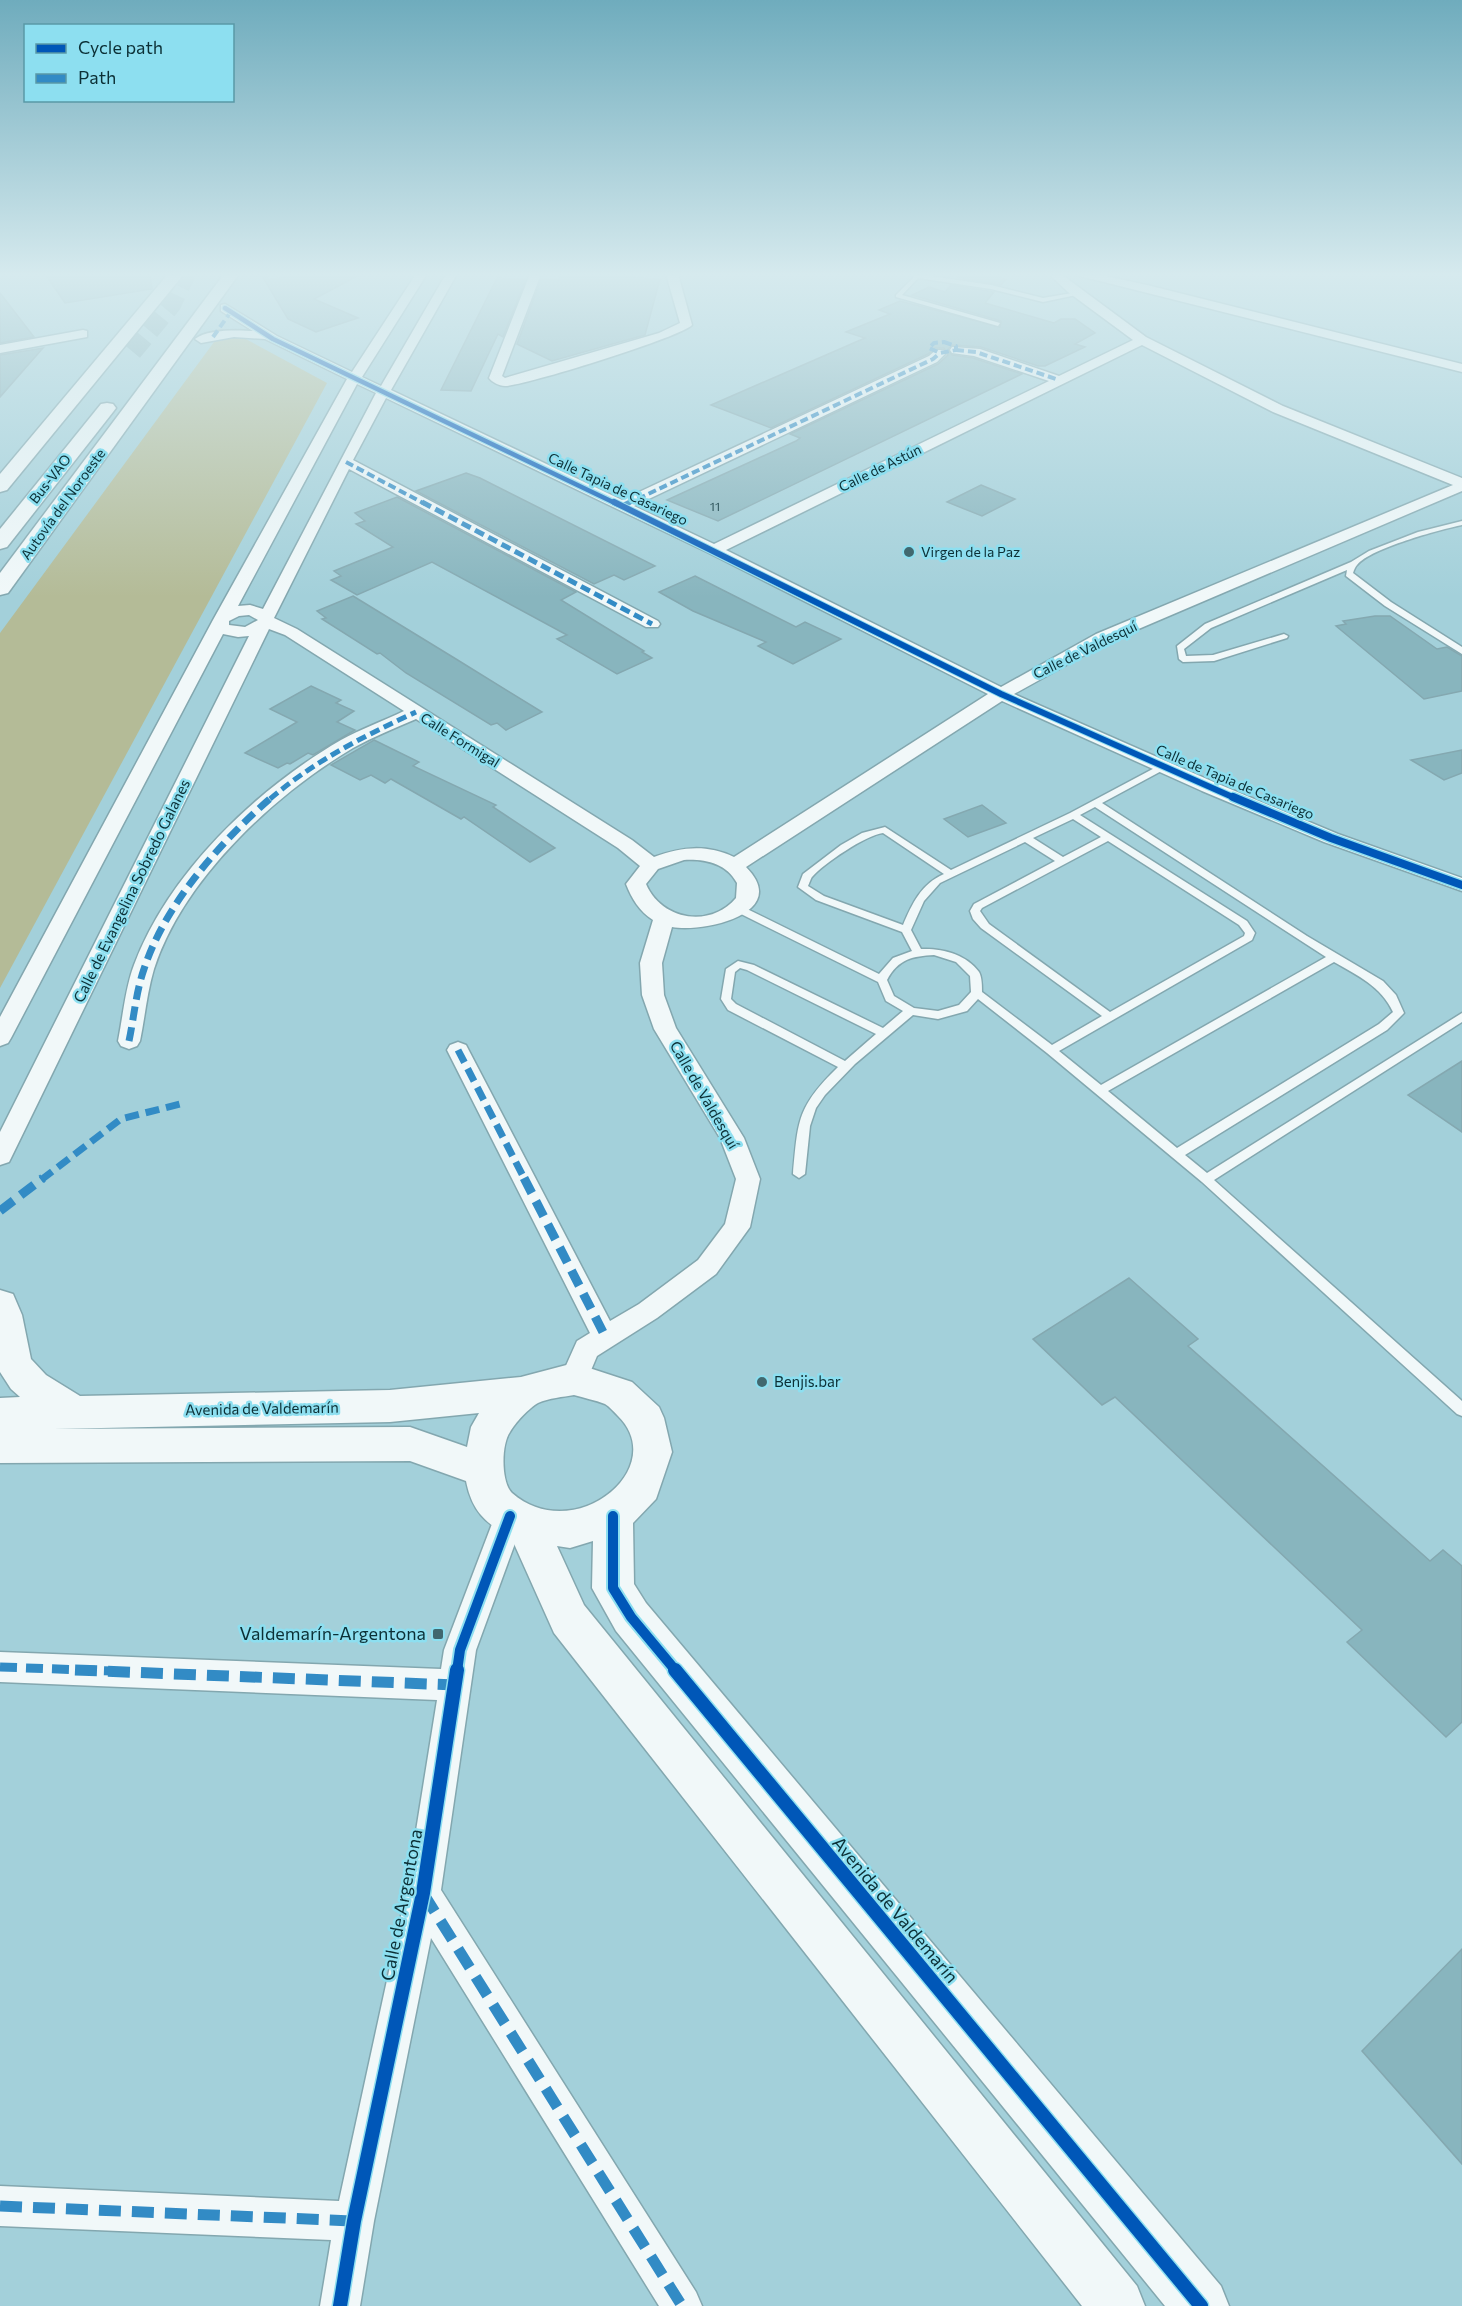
<svg xmlns="http://www.w3.org/2000/svg" width="1462" height="2306" font-family="Commissioner,sans-serif">
	<style>
		.green { fill: #b4bb97 }
		.building { fill: #88b5be; stroke: #84a8b0; stroke-width: 1.5 }
		.lines { fill: none; stroke-linecap: round; stroke-linejoin: round }
		.highway-tunnel { stroke: #85b0b9; stroke-width: 18; stroke-dasharray: 18 9; stroke-linecap: butt }
		.lane-casing { stroke: #83a7af; stroke-width: 3 }
		.street-casing { stroke: #83a7af; stroke-width: 3 }
		.secondary-casing { stroke: #83a7af; stroke-width: 3 }
		.highway-casing { stroke: #83a7af; stroke-width: 3 }
		.lane { fill: #f1f8f9; fill-rule: evenodd }
		.street { fill: #f1f8f9; fill-rule: evenodd }
		.secondary { fill: #f1f8f9; fill-rule: evenodd }
		.highway { fill: #f1f8f9; fill-rule: evenodd }
		.quiet-far4 { stroke: #328bc5; stroke-width: 4; stroke-dasharray: 8 4; stroke-linecap: butt }
		.quiet-far3 { stroke: #328bc5; stroke-width: 5; stroke-dasharray: 10 5; stroke-linecap: butt }
		.quiet-far2 { stroke: #328bc5; stroke-width: 7; stroke-dasharray: 14 7; stroke-linecap: butt }
		.quiet-far1 { stroke: #328bc5; stroke-width: 9; stroke-dasharray: 17 9; stroke-linecap: butt }
		.quiet { stroke: #328bc5; stroke-width: 11; stroke-dasharray: 22 11; stroke-linecap: butt }
		.cycleway-far4-casing { stroke: #8ddff0; stroke-width: 7 }
		.cycleway-far3-casing { stroke: #8ddff0; stroke-width: 8 }
		.cycleway-far2-casing { stroke: #8ddff0; stroke-width: 11 }
		.cycleway-far1-casing { stroke: #8ddff0; stroke-width: 14 }
		.cycleway-casing { stroke: #8ddff0; stroke-width: 17 }
		.cycleway-far4 { stroke: #0057b8; stroke-width: 4.5 }
		.cycleway-far3 { stroke: #0057b8; stroke-width: 6 }
		.cycleway-far2 { stroke: #0057b8; stroke-width: 8 }
		.cycleway-far1 { stroke: #0057b8; stroke-width: 10 }
		.cycleway { stroke: #0057b8; stroke-width: 14 }
		.poi-dot { fill: #41686f; stroke: #8ddff0; stroke-width: 2 }
		.labels { text-anchor: middle; stroke-width: 5; stroke-linejoin: round; paint-order: stroke }
		.number-label { font-size: 12px; fill: #2b5158 }
		.far-street-label { font-size: 14px; fill: #0c3036; stroke: #8ddff0 }
		.far-poi-label { font-size: 14px; fill: #0c3036; stroke: #8ddff0; text-anchor: start }
		.street-label { font-size: 15px; fill: #0c3036; stroke: #8ddff0 }
		.poi-label { font-size: 15px; fill: #0c3036; stroke: #8ddff0; text-anchor: start }
		.near-poi-label { font-size: 18px; fill: #0c3036; stroke: #8ddff0; text-anchor: end }
		.near-street-label { font-size: 18px; fill: #0c3036; stroke: #8ddff0 }
	</style>
	<rect width="100%" height="100%" fill="#a3d0da"/>
	<!-- green -->
	<path class="green" d="M242 337 327 383 0 988V633L217 338Z"/>
	<!-- building -->
	<g class="building">
		<path d="M45 274H150L152 289 65 303Z"/>
		<path d="M321 274H361L314 299 358 318 316 332 288 319 262 276 270 279Z"/>
		<path d="M561 274 660 279 645 335 552 361 517 344 541 279 559 280Z"/>
		<path d="M961 274H1002L999 278 1006 279 1001 285 958 278Z"/>
		<path d="M497 278 526 279 503 337 498 334 471 391 441 390Z"/>
		<path d="M951 285 994 292 985 303 1054 323 1061 319H1075L1095 333 1075 344 1085 347 1045 366H1038L981 347 952 345 948 349 952 355 973 358 1022 374 718 521 667 500 796 441 800 438 790 434 938 364 948 355 944 348H935L928 354 771 428 711 405 865 338 846 332 890 314 879 310 900 301 1000 327 1001 321 912 295 929 287 945 292Z"/>
		<path d="M0 293 34 337 0 343Z"/>
		<path d="M43 348 0 397V355Z"/>
		<path d="M466 473 480 478 655 566 624 580 614 575 594 584 416 491Z"/>
		<path d="M981 485 1015 499 982 516 947 502Z"/>
		<path d="M397 497 576 592 561 600 644 651 642 652 652 658 617 674 557 639 567 635 432 562 357 595 331 580 341 576 334 571 393 547 356 524 365 521 355 513Z"/>
		<path d="M695 576 796 627 805 622 841 639 793 664 758 646 766 642 693 611 659 592Z"/>
		<path d="M353 596 456 659 542 712 506 730 497 723 491 725 406 673 380 653 377 654 322 619 326 618 317 611Z"/>
		<path d="M1375 616H1390L1437 649 1447 647 1462 656V691L1424 699 1336 626 1346 624 1343 621Z"/>
		<path d="M311 686 341 700 336 703 354 711 337 722 355 730 313 755 308 753 290 764 287 763 278 768 245 753 297 722 270 709Z"/>
		<path d="M374 740 419 762 413 766 496 805 493 807 555 848 530 862 464 817 461 819 391 779 385 783 371 775 360 780 331 765Z"/>
		<path d="M1462 750V773L1444 780 1411 760Z"/>
		<path d="M982 805 1006 823 968 837 944 819Z"/>
		<path d="M1462 1061V1132L1408 1095Z"/>
		<path d="M1129 1278 1198 1339 1188 1346 1430 1561 1443 1550 1462 1566V1722L1446 1737 1347 1642 1362 1630 1115 1397 1102 1405 1033 1339Z"/>
		<path d="M1462 1949V2164L1362 2051Z"/>
	</g>
	<g class="lines">
		<!-- highway-tunnel -->
		<path class="highway-tunnel" d="M133 352 172 305 187 274"/>
		<defs>
			<g id="lane">
				<path d="M917 274 991 285 1043 298 1078 292 1081 294 1043 302 991 289 918 278 902 295 1000 323 998 326 896 297V295Z"/>
				<path d="M1462 521V525C1439 530 1371 548 1357 565 1355 567 1354 570 1353 573L1391 602 1462 647V654L1385 606 1346 576 1347 570 1211 628 1184 649 1186 656 1213 655 1284 634 1288 636 1287 638 1214 661 1183 662 1179 659 1177 646 1205 624 1351 562 1369 551 1418 532Z"/>
				<path d="M1164 763 1167 764V768L1102 803 1307 936 1383 981 1396 995 1404 1013 1387 1030 1185 1155 1207 1173 1462 1013V1022L1214 1180 1462 1401V1416L1457 1414 1202 1182 1047 1053 978 999 967 1011 938 1019 913 1015 855 1064 825 1095 816 1108 810 1126 805 1174 799 1178 793 1174C798 1120 797 1107 838 1067L728 1010 721 999 726 969 738 961 754 965 883 1028 903 1011 886 1001 878 982 735 911V907H743L879 974 893 958 912 951 902 932 816 900 798 887 803 874 841 845 862 833 885 827 951 870 1070 813ZM1095 807 1326 957 1101 1085 1059 1051 1252 940 1255 933 1247 921 1080 815ZM1073 819 1101 837 1063 857 1033 838ZM883 833 944 874C921 884 912 904 903 925L824 896 808 886C809 884 811 878 812 877 823 864 866 835 883 833ZM1108 841 1239 925 1245 933 1244 936 1110 1012 989 924 980 911 982 908ZM1025 842 1055 861 974 904 970 911 973 919 981 928 1102 1016 1052 1045 982 992C982 986 982 977 979 972 966 954 942 948 921 949L911 930 924 901 940 883ZM934 955 956 962 970 976 971 992 959 1005 938 1011 914 1008 894 996 887 980C898 959 913 956 934 955ZM1334 962C1358 976 1381 986 1393 1012L1379 1024 1177 1148 1108 1091ZM740 968 747 970 876 1034 845 1061 736 1004 731 999 735 972Z"/>
			</g>
			<g id="street">
				<path d="M416 274H427L362 377 381 386 446 274H457L391 390 622 500 929 356 936 350H944L946 353 937 362 634 506 714 544 1049 381 974 356 952 353 950 350 952 347 980 349 1059 376 1133 340 1068 292 1049 274H1061L1146 337 1283 406 1462 478V491L1108 642 1014 694 1216 783 1338 834 1462 878V891L1324 842 1202 791 1002 701 746 867C792 913 704 933 672 927L662 963 664 995 676 1028 744 1138 760 1179 750 1227 716 1274 657 1318 597 1356 584 1387 574 1390 564 1387 560 1379 577 1341 590 1333 447 1050 450 1045 458 1042 466 1045 610 1321 639 1304 698 1260 725 1224 736 1179 720 1138 654 1029 642 995 640 963 653 920C639 911 632 899 626 884L640 866 618 848 416 719C395 728 373 737 353 748 274 795 183 879 154 969 147 992 145 1017 140 1041L137 1046 129 1049 121 1046 118 1041C123 1016 125 989 134 965 169 872 257 789 341 740 361 729 383 721 404 711L285 635 269 629 12 1156 9 1162 0 1165V1132L249 636 238 637 223 634 11 1038 8 1043 0 1046V1017L213 620 347 379 265 339 234 337 201 343 195 339C207 329 238 330 253 331L221 311V305L225 304 277 336 352 372ZM1142 345 1273 412 1453 485 1096 634 1001 687 726 550ZM357 384 376 393 263 609 250 605 238 606ZM386 398 709 553 988 694 734 857C706 844 682 847 654 857L632 840 297 629 274 618 349 469 646 627H658L660 624 658 621 353 460ZM249 615 258 620 245 627 229 625V621L239 616ZM684 860C705 859 726 863 737 883L736 898C711 928 662 921 646 884L658 869Z"/>
				<path d="M530 274H541L502 376 505 378 659 333 680 323 666 274H678L692 325C681 337 524 386 505 386 499 386 492 382 489 378Z"/>
				<path d="M1072 274H1096L1147 285 1462 364V372Z"/>
				<path d="M83 330 87 331V337L0 353V345Z"/>
				<path d="M510 1503 520 1507 525 1516 476 1650 441 1890 696 2292 702 2306H659L431 1938 374 2221 360 2306H320L331 2240 0 2226V2186L339 2201 406 1893 437 1700 0 1682V1652L441 1669 444 1650 495 1516 500 1507Z"/>
			</g>
			<path id="secondary" d="M0 1290 13 1294 22 1315 31 1359 46 1375 80 1396 390 1390 521 1377 574 1363 632 1382 659 1407 664 1418 672 1452 656 1499 633 1523 634 1584 646 1603 1221 2286 1229 2306H1165L616 1631 592 1588 593 1541 570 1548 557 1546 584 1605 1137 2286 1145 2306H1082L554 1633 511 1537C485 1523 472 1511 466 1481L410 1461 0 1463V1398L20 1397 11 1389 0 1372ZM574 1395C584 1398 595 1400 605 1404 610 1407 614 1412 618 1416 671 1468 574 1547 512 1493 501 1482 501 1445 510 1432 515 1423 529 1408 538 1403 549 1398 563 1397 574 1395ZM479 1413 471 1427 467 1447 410 1427 53 1429 390 1422Z"/>
			<g id="highway">
				<path d="M168 274H184L7 490 0 492V474Z"/>
				<path d="M224 274H239L8 593 0 595V573Z"/>
				<path d="M107 403 113 404 116 408 113 412 7 547 0 549V529L101 404Z"/>
			</g>
		</defs>
		<!-- lane casing -->
		<use href="#lane" class="lane-casing"/>
		<!-- street casing -->
		<use href="#street" class="street-casing"/>
		<!-- secondary casing -->
		<use href="#secondary" class="secondary-casing"/>
		<!-- highway casing -->
		<use href="#highway" class="highway-casing"/>
		<!-- lane -->
		<use href="#lane" class="lane"/>
		<!-- street -->
		<use href="#street" class="street"/>
		<!-- secondary -->
		<use href="#secondary" class="secondary"/>
		<!-- highway -->
		<use href="#highway" class="highway"/>
		<!-- quiet-far4 -->
		<g class="quiet-far4">
			<path d="M213 337 230 313"/>
			<path d="M944 342 956 346V350L940 353 929 348 934 343Z"/>
			<path d="M956 350 976 352 1059 380"/>
			<path d="M346 462 425 504"/>
			<path d="M627 504 933 359 940 353"/>
		</g>
		<!-- quiet-far3 -->
		<g class="quiet-far3">
			<path d="M422 502 652 624"/>
			<path d="M622 506 630 502"/>
			<path d="M270 799C316 760 362 737 416 712"/>
		</g>
		<!-- quiet-far2 -->
		<g class="quiet-far2">
			<path d="M129 1041C134 1017 136 992 144 969 165 904 221 841 272 797"/>
			<path d="M458 1050 525 1180"/>
			<path d="M41 1180 121 1119 180 1104"/>
		</g>
		<!-- quiet-far1 -->
		<g class="quiet-far1">
			<path d="M524 1178 605 1336"/>
			<path d="M0 1211 43 1178"/>
			<path d="M0 1667 113 1671"/>
		</g>
		<!-- quiet -->
		<g class="quiet">
			<path d="M75 1670 455 1685"/>
			<path d="M423 1893 682 2306"/>
			<path d="M0 2206 354 2221"/>
		</g>
		<defs>
			<path id="cycleway-far4" d="M225 308 273 339 617 504"/>
			<path id="cycleway-far3" d="M614 502 1001 694 1237 799"/>
			<path id="cycleway-far2" d="M1233 797 1331 838 1462 885"/>
			<g id="cycleway-far1">
				<path d="M613 1516V1588L631 1617 676 1671"/>
				<path d="M457 1671 460 1650 510 1516"/>
			</g>
			<g id="cycleway">
				<path d="M675 1670 1201 2306"/>
				<path d="M340 2306 354 2221 423 1893 457 1670"/>
			</g>
		</defs>
		<!-- cycleway-far4 casing -->
		<use href="#cycleway-far4" class="cycleway-far4-casing"/>
		<!-- cycleway-far3 casing -->
		<use href="#cycleway-far3" class="cycleway-far3-casing"/>
		<!-- cycleway-far2 casing -->
		<use href="#cycleway-far2" class="cycleway-far2-casing"/>
		<!-- cycleway-far1 casing -->
		<use href="#cycleway-far1" class="cycleway-far1-casing"/>
		<!-- cycleway casing -->
		<use href="#cycleway" class="cycleway-casing"/>
		<!-- cycleway-far4 -->
		<use href="#cycleway-far4" class="cycleway-far4"/>
		<!-- cycleway-far3 -->
		<use href="#cycleway-far3" class="cycleway-far3"/>
		<!-- cycleway-far2 -->
		<use href="#cycleway-far2" class="cycleway-far2"/>
		<!-- cycleway-far1 -->
		<use href="#cycleway-far1" class="cycleway-far1"/>
		<!-- cycleway -->
		<use href="#cycleway" class="cycleway"/>
	</g>
	<!-- sky -->
	<linearGradient id="sky" x2="0" y2="1"><stop stop-color="#6facbd"/><stop offset="0.46" stop-color="#d6eaee"/><stop offset="1" stop-color="#d6eaee" stop-opacity="0"/></linearGradient>
	<rect width="1462" height="597" fill="url(#sky)"/>
	<!-- markers -->
	<g class="poi-dot">
		<circle cx="909" cy="552" r="6"/>
		<circle cx="762" cy="1382" r="6"/>
		<rect x="432" y="1628" width="12" height="12" rx="3"/>
	</g>
	<g class="labels">
		<!-- number labels -->
		<g class="number-label">
			<text x="715" y="511">11</text>
		</g>
		<!-- far-street labels -->
		<g class="far-street-label">
			<text transform="translate(880 468) rotate(-26)" y="5">Calle de Astún</text>
			<text transform="translate(50 479) rotate(-52)" y="5">Bus-VAO</text>
			<text transform="translate(618 489) rotate(25)" y="5">Calle Tapia de Casariego</text>
			<text transform="translate(63 504) rotate(-54)" y="5">Autovía del Noroeste</text>
			<text transform="translate(1085 650) rotate(-26)" y="5">Calle de Valdesquí</text>
			<text transform="translate(460 740) rotate(32)" y="5">Calle Formigal</text>
			<text transform="translate(1235 782) rotate(23)" y="5">Calle de Tapia de Casariego</text>
		</g>
		<!-- far-poi labels -->
		<g class="far-poi-label">
			<text x="921" y="557">Virgen de la Paz</text>
		</g>
		<!-- street labels -->
		<g class="street-label">
			<text transform="translate(132 891) rotate(-64)" y="5">Calle de Evangelina Sobredo Galanes</text>
			<text transform="translate(704 1095) rotate(60)" y="5">Calle de Valdesquí</text>
			<text transform="translate(262 1409) rotate(-1)" y="5">Avenida de Valdemarín</text>
		</g>
		<!-- poi labels -->
		<g class="poi-label">
			<text x="774" y="1387">Benjis.bar</text>
		</g>
		<!-- near-poi labels -->
		<g class="near-poi-label">
			<text x="426" y="1640">Valdemarín-Argentona</text>
		</g>
		<!-- near-street labels -->
		<g class="near-street-label">
			<text transform="translate(402 1905) rotate(-79)" y="6">Calle de Argentona</text>
			<text transform="translate(895 1910) rotate(50)" y="6">Avenida de Valdemarín</text>
		</g>
	</g>
	<!-- legend -->
	<rect x="24" y="24" width="210" height="78" fill="#8ddff0" stroke="#5999a6" stroke-width="1.5"/>
	<rect x="36" y="44" width="30" height="9" fill="#0057b8" stroke="#5999a6" stroke-width="1.5"/>
	<text x="78" y="54" font-size="18" fill="#0c3036">Cycle path</text>
	<rect x="36" y="74" width="30" height="9" fill="#328bc5" stroke="#5999a6" stroke-width="1.5"/>
	<text x="78" y="84" font-size="18" fill="#0c3036">Path</text>
</svg>
